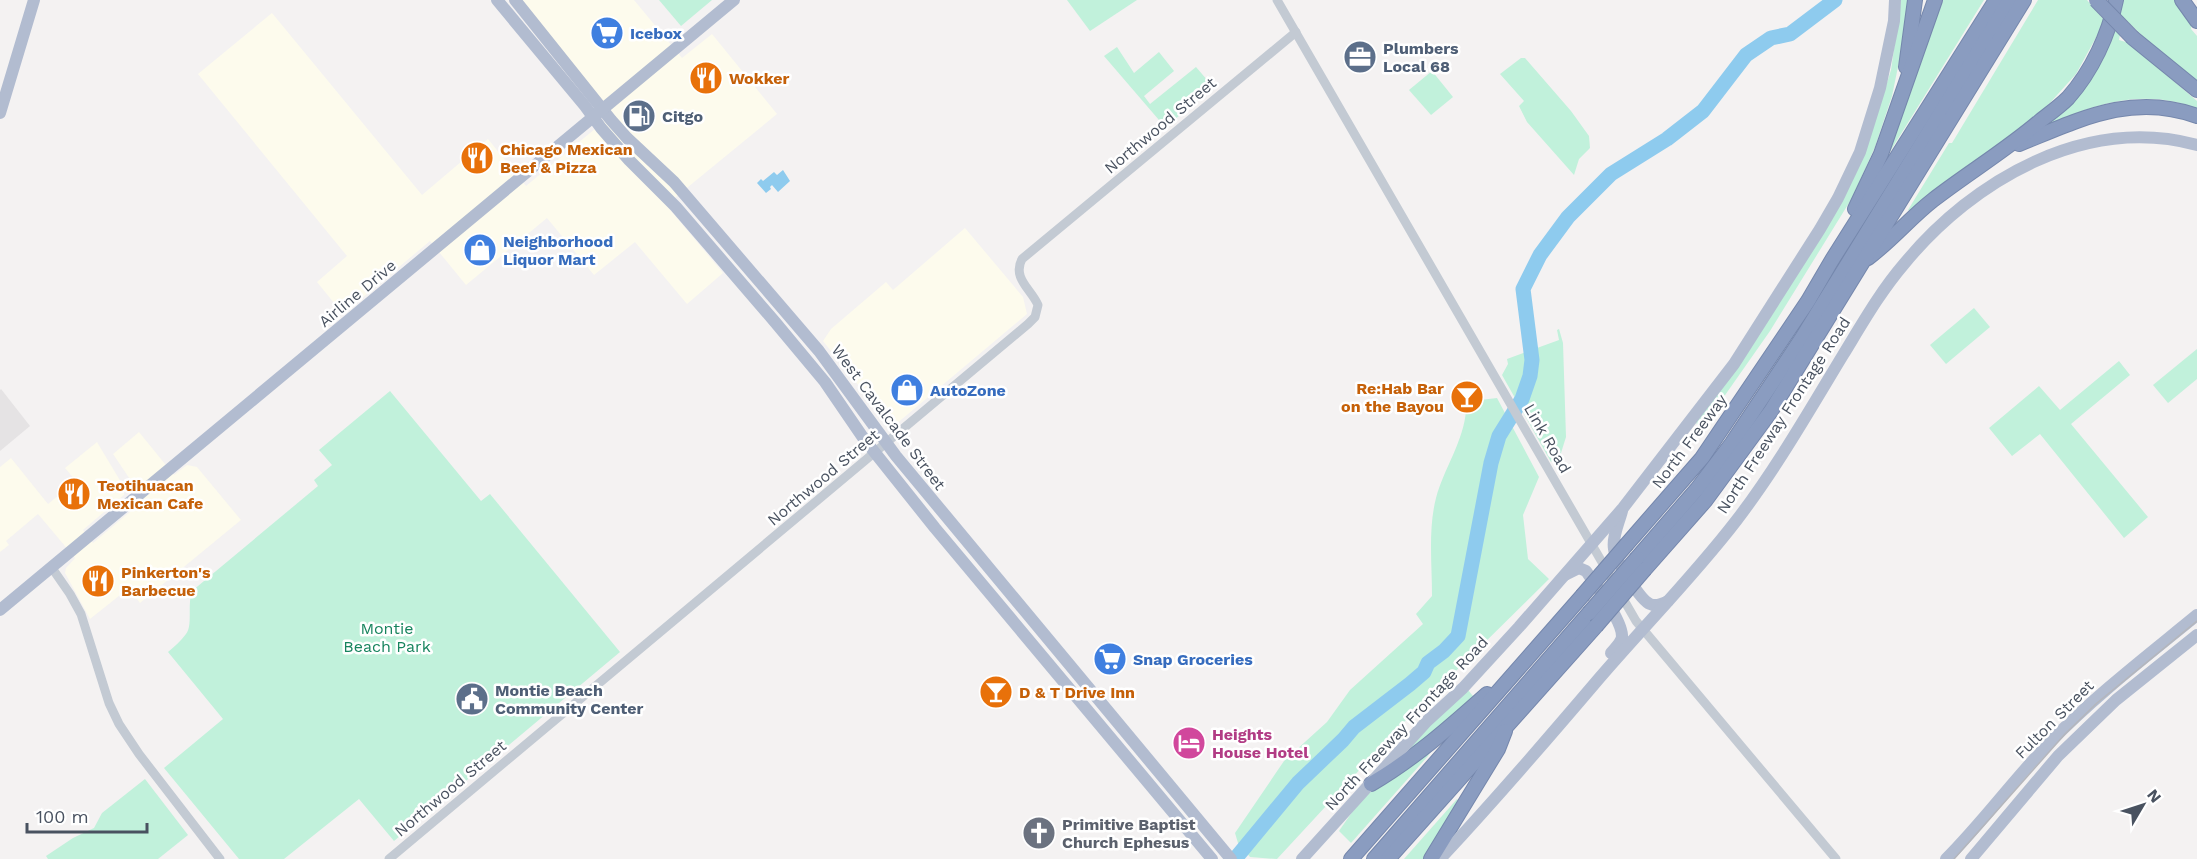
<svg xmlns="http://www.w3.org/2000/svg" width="2197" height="859" font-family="'Work Sans',sans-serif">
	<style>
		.commercial { fill: #fdfbed }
		.education { fill: #e5e3e4 }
		.green { fill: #c1f1db }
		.water { fill: #8ecbee }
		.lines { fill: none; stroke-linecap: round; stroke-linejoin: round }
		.river { stroke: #8ecbee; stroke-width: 15 }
		.highway-casing { stroke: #7587ac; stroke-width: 16 }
		.minor { stroke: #c3cad3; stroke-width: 9 }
		.major { stroke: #b2bcd0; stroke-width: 12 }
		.highway { stroke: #8a9cc0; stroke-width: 14 }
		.tram { stroke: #b4b6bc; stroke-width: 1.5 }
		.highway-bridge-casing { stroke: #7587ac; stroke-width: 16; stroke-linecap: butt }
		.highway-bridge { stroke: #8a9cc0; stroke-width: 14 }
		.labels { text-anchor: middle; stroke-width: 5; stroke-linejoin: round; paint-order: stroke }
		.shop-label { font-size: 16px; font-weight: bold; fill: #366cbe; stroke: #fff; text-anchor: start }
		.service-label { font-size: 16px; font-weight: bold; fill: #4e5e75; stroke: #fff; text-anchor: start }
		.food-label { font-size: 16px; font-weight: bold; fill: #c56008; stroke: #fff; text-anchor: start }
		.street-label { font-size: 16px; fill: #495260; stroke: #fff }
		.park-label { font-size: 16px; fill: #17845e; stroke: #fff }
		.hotel-label { font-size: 16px; font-weight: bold; fill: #b23c85; stroke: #fff; text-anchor: start }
		.worship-label { font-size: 16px; font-weight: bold; fill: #5b616d; stroke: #fff; text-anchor: start }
	</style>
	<rect width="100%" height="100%" fill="#f4f2f2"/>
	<!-- commercial -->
	<g class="commercial">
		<path d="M520 0H634L682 58 712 34 777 114 666 205 723 273 687 304 635 242 594 275 547 218 466 285 430 241 343 314 317 282 347 256 198 74 272 13 422 195 488 139 526 186 613 114Z"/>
		<path d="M965 228 1023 297 1027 314 889 430 859 386 823 341 831 329 886 282 893 290Z"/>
		<path d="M139 432 174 475 187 465 197 467 241 520 140 603 129 588 90 619 65 573 66 568 75 558 38 514 6 541 9 545 0 552V467L11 458 48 504 76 481 65 468 97 442 124 487V495L83 530 93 543 144 500 113 454Z"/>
	</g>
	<!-- education -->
	<path class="education" d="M1 389 30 426 0 451V390Z"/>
	<!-- green -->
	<g class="green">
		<path d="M659 0H712L681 26Z"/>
		<path d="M1067 0H1137L1090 31Z"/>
		<path d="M1901 0H1908L1900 57 1892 96 1875 147 1852 198 1770 331 1702 428 1696 423 1869 140 1891 70Z"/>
		<path d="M1943 0H1984L1883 163Z"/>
		<path d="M2038 0H2087L2105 21 2076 74 2039 115 1911 212 1908 210 1949 143H1952Z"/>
		<path d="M2124 0H2175L2192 24 2191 29 2197 36V80L2191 79 2158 51 2120 14Z"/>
		<path d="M2115 29 2120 35 2119 40 2129 43 2197 101V109C2143 87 2094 104 2044 127Z"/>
		<path d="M1117 47 1134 73 1159 52 1174 71 1144 96 1150 104 1196 67 1214 88 1165 127 1104 56Z"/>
		<path d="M1521 58H1525L1571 111 1589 136 1590 148 1579 159 1574 175 1527 122 1519 106 1524 101 1500 74Z"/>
		<path d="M1432 71 1453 97 1431 115 1409 90Z"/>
		<path d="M1974 308 1990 327 1946 364 1930 345Z"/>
		<path d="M1559 329 1563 343 1566 437 1561 453 1551 462 1502 375 1508 364 1507 359 1559 340 1557 330Z"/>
		<path d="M2197 349V379L2168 403 2153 385Z"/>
		<path d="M2119 361 2130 375 2071 424 2148 517 2124 538 2040 434 2012 456 1989 428 2039 386 2060 410Z"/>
		<path d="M390 391 481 501 490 494 620 652 394 841 359 799 284 859H239L164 768 223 719 168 652C174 647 181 641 186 634 193 625 187 605 192 591L318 486 314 480 332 465 319 450Z"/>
		<path d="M1497 398 1539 477 1523 515 1528 559 1549 579 1401 725 1277 859 1250 857 1238 843 1235 833 1284 761 1327 722 1350 690 1423 624 1416 614 1432 596C1432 564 1428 529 1436 498 1444 468 1464 441 1466 410L1480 400Z"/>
		<path d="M1468 690 1473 696 1472 699 1436 733 1394 762 1424 730Z"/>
		<path d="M1432 749 1428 756 1351 843 1339 831 1357 805 1378 784Z"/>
		<path d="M145 779 188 835 158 859H48L46 856 73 838 94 828 102 813Z"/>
		<path d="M1457 799 1460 802 1425 859H1404Z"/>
	</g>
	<!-- water -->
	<path class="water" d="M783 170 790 181 778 192 772 185 770 187 771 189 766 193 757 183 761 179 763 181 774 172 777 175Z"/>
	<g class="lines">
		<!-- river -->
		<path class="river" d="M1235 859 1298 783 1343 740 1354 727 1410 684 1424 672 1428 663 1444 651 1458 636 1491 463 1499 436 1522 399 1530 376 1532 360 1523 289 1540 255 1568 217 1611 174 1667 139 1703 111 1746 55 1771 38 1790 34 1835 0"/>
		<defs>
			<g id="highway">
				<path d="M2182 0 2197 21"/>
				<path d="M2133 38 2197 90"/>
				<path d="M1906 67 1915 0"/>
				<path d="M2019 144C2079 120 2132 92 2197 116"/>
				<path d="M1855 209 1881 154 1935 0"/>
				<path d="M1868 258C1892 240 1910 218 1933 200 1968 173 2006 150 2040 121 2049 114 2060 106 2068 98 2092 71 2109 34 2116 0"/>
				<path d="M1627 544 1702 458 1808 301 1832 260 1996 0"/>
				<path d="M1637 558 1697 489 1732 443 1802 338 2010 0"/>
				<path d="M1645 569 1705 501 1771 411 2024 0"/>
				<path d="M1371 784C1414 759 1450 727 1487 694"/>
				<path d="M1351 859 1582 596"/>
				<path d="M1374 859 1589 613"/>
				<path d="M1388 859 1596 626"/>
				<path d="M1431 859 1498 749 1505 731"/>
			</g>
		</defs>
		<!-- highway casing -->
		<use href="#highway" class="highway-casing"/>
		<!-- minor -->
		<g class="minor">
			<path d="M1277 0 1636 621 1836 859"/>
			<path d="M52 568 70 594 81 614 109 703 119 724 139 754 220 859"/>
			<path d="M389 859 1028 324 1035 317 1038 305C1031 289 1012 278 1022 259L1296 32"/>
		</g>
		<!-- major -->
		<g class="major">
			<path d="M497 0 585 106 601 128 629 160 676 207 775 322 825 382 864 439 935 528 1212 859"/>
			<path d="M515 0 611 120 627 138 674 182 819 351 896 456 1231 859"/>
			<path d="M0 113 34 0"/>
			<path d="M1622 511C1619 523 1612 537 1614 549 1615 559 1640 600 1650 604 1656 607 1662 604 1668 601"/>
			<path d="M1565 575 1579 568 1586 571C1596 586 1623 621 1622 637 1621 643 1615 648 1611 653"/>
			<path d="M0 610 734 0"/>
			<path d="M1302 859 1427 721 1463 688 1519 627 1623 508 1734 364 1820 229 1838 198 1860 152 1880 88 1894 21 1895 0"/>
			<path d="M1440 859C1494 801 1545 742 1596 682 1642 628 1693 577 1736 521 1776 469 1809 411 1843 355 1862 324 1880 292 1904 264 1974 179 2086 115 2197 145"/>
			<path d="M1946 859C1983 822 2014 779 2050 742 2096 695 2147 656 2197 615"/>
			<path d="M1971 859 2058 756 2116 700 2197 635"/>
		</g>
		<!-- highway -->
		<use href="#highway" class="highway"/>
		<!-- tram -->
		<path class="tram" d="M1954 859 2065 734 2097 703 2197 621"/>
		<defs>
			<g id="highway-bridge">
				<path d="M2096 0 2133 38"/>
				<path d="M1582 596 1627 544"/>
				<path d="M1589 613 1637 558"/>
				<path d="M1596 626 1645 569"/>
			</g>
		</defs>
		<!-- highway-bridge casing -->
		<use href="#highway-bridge" class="highway-bridge-casing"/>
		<!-- highway-bridge -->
		<use href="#highway-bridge" class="highway-bridge"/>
	</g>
	<!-- icons -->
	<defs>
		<symbol id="supermarket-disc" viewBox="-11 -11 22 22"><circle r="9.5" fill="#3f7fe0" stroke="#fff"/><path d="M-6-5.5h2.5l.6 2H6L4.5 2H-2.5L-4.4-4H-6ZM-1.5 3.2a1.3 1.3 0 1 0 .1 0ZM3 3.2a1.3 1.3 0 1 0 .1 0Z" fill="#fff"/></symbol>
		<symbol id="office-disc" viewBox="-11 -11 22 22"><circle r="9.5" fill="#5c6f8a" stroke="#fff"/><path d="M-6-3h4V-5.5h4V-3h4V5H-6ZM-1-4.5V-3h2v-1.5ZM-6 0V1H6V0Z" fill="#fff"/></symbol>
		<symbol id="restaurant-disc" viewBox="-11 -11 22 22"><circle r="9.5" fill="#e8710a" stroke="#fff"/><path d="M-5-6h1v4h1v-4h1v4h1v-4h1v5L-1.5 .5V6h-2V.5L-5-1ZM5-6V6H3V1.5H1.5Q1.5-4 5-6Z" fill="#fff"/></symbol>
		<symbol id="fuel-disc" viewBox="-11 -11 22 22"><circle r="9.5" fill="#5c6f8a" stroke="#fff"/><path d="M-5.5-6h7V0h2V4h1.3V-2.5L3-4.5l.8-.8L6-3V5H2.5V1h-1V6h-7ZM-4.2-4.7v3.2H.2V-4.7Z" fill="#fff"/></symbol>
		<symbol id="shop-disc" viewBox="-11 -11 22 22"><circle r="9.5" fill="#3f7fe0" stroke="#fff"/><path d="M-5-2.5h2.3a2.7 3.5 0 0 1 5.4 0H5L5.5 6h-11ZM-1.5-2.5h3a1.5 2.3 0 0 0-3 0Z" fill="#fff"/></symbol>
		<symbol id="bar-disc" viewBox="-11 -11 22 22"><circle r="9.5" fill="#e8710a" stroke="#fff"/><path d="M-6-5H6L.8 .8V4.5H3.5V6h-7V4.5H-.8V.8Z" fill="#fff"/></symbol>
		<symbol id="civic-disc" viewBox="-11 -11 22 22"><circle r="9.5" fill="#5c6f8a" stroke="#fff"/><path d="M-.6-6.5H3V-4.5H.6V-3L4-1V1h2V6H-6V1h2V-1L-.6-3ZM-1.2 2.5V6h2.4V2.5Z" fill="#fff"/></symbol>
		<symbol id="hotel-disc" viewBox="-11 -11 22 22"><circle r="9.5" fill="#d1479c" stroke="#fff"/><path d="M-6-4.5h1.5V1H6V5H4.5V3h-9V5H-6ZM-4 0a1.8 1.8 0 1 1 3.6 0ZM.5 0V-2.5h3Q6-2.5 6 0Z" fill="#fff"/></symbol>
		<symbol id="church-disc" viewBox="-11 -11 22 22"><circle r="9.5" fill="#6b7280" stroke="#fff"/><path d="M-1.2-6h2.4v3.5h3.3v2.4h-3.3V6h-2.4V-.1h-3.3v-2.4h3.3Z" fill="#fff"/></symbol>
	</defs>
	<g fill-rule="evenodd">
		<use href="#supermarket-disc" x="588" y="14" width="38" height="38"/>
		<use href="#office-disc" x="1341" y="38" width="38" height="38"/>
		<use href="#restaurant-disc" x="687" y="59" width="38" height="38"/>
		<use href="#fuel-disc" x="620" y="97" width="38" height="38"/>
		<use href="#restaurant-disc" x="458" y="139" width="38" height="38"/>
		<use href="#shop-disc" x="461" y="231" width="38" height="38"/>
		<use href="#shop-disc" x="888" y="371" width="38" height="38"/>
		<use href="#bar-disc" x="1448" y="378" width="38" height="38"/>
		<use href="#restaurant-disc" x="55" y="475" width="38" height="38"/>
		<use href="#restaurant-disc" x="79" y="562" width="38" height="38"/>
		<use href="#supermarket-disc" x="1091" y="640" width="38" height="38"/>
		<use href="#bar-disc" x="977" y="673" width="38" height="38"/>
		<use href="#civic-disc" x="453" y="680" width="38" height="38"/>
		<use href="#hotel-disc" x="1170" y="724" width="38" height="38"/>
		<use href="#church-disc" x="1020" y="814" width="38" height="38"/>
	</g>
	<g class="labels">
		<!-- shop labels -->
		<g class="shop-label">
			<text x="630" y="39">Icebox</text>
			<text x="503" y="247">Neighborhood<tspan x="503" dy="18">Liquor Mart</tspan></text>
			<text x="930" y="396">AutoZone</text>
			<text x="1133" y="665">Snap Groceries</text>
		</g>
		<!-- service labels -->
		<g class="service-label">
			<text x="1383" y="54">Plumbers<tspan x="1383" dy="18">Local 68</tspan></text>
			<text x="662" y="122">Citgo</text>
			<text x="495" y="696">Montie Beach<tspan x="495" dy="18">Community Center</tspan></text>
		</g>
		<!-- food labels -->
		<g class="food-label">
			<text x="729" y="84">Wokker</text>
			<text x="500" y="155">Chicago Mexican<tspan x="500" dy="18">Beef &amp; Pizza</tspan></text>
			<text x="1444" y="394" text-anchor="end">Re:Hab Bar<tspan x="1444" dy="18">on the Bayou</tspan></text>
			<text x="97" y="491">Teotihuacan<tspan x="97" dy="18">Mexican Cafe</tspan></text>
			<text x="121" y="578">Pinkerton's<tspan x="121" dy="18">Barbecue</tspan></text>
			<text x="1019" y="698">D &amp; T Drive Inn</text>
		</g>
		<!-- street labels -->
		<g class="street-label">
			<text transform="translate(1160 125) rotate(-40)" y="6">Northwood Street</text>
			<text transform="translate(357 293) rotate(-40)" y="6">Airline Drive</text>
			<text transform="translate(1783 415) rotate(-57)" y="6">North Freeway Frontage Road</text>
			<text transform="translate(889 417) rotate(53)" y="6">West Cavalcade Street</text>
			<text transform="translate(1548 438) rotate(60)" y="6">Link Road</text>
			<text transform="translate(1689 441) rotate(-53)" y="6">North Freeway</text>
			<text transform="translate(823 477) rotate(-40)" y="6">Northwood Street</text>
			<text transform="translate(2054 719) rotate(-45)" y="6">Fulton Street</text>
			<text transform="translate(1406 723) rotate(-47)" y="6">North Freeway Frontage Road</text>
			<text transform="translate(450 788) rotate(-40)" y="6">Northwood Street</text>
		</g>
		<!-- park labels -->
		<g class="park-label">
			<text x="387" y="634">Montie<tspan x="387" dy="18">Beach Park</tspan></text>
		</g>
		<!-- hotel labels -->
		<g class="hotel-label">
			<text x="1212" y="740">Heights<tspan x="1212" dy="18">House Hotel</tspan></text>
		</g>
		<!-- worship labels -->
		<g class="worship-label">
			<text x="1062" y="830">Primitive Baptist<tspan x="1062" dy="18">Church Ephesus</tspan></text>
		</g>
	</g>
	<!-- north arrow -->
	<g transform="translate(2143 805) rotate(51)" stroke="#ffffff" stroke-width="4.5" paint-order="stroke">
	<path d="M0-4.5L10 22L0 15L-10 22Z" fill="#495260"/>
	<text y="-9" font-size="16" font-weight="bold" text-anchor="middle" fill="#495260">N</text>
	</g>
	<!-- scale -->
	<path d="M27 823v9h120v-9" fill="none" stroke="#495260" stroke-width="3"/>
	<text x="36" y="823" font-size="18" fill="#495260" stroke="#ffffff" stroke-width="4.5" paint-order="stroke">100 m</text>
</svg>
